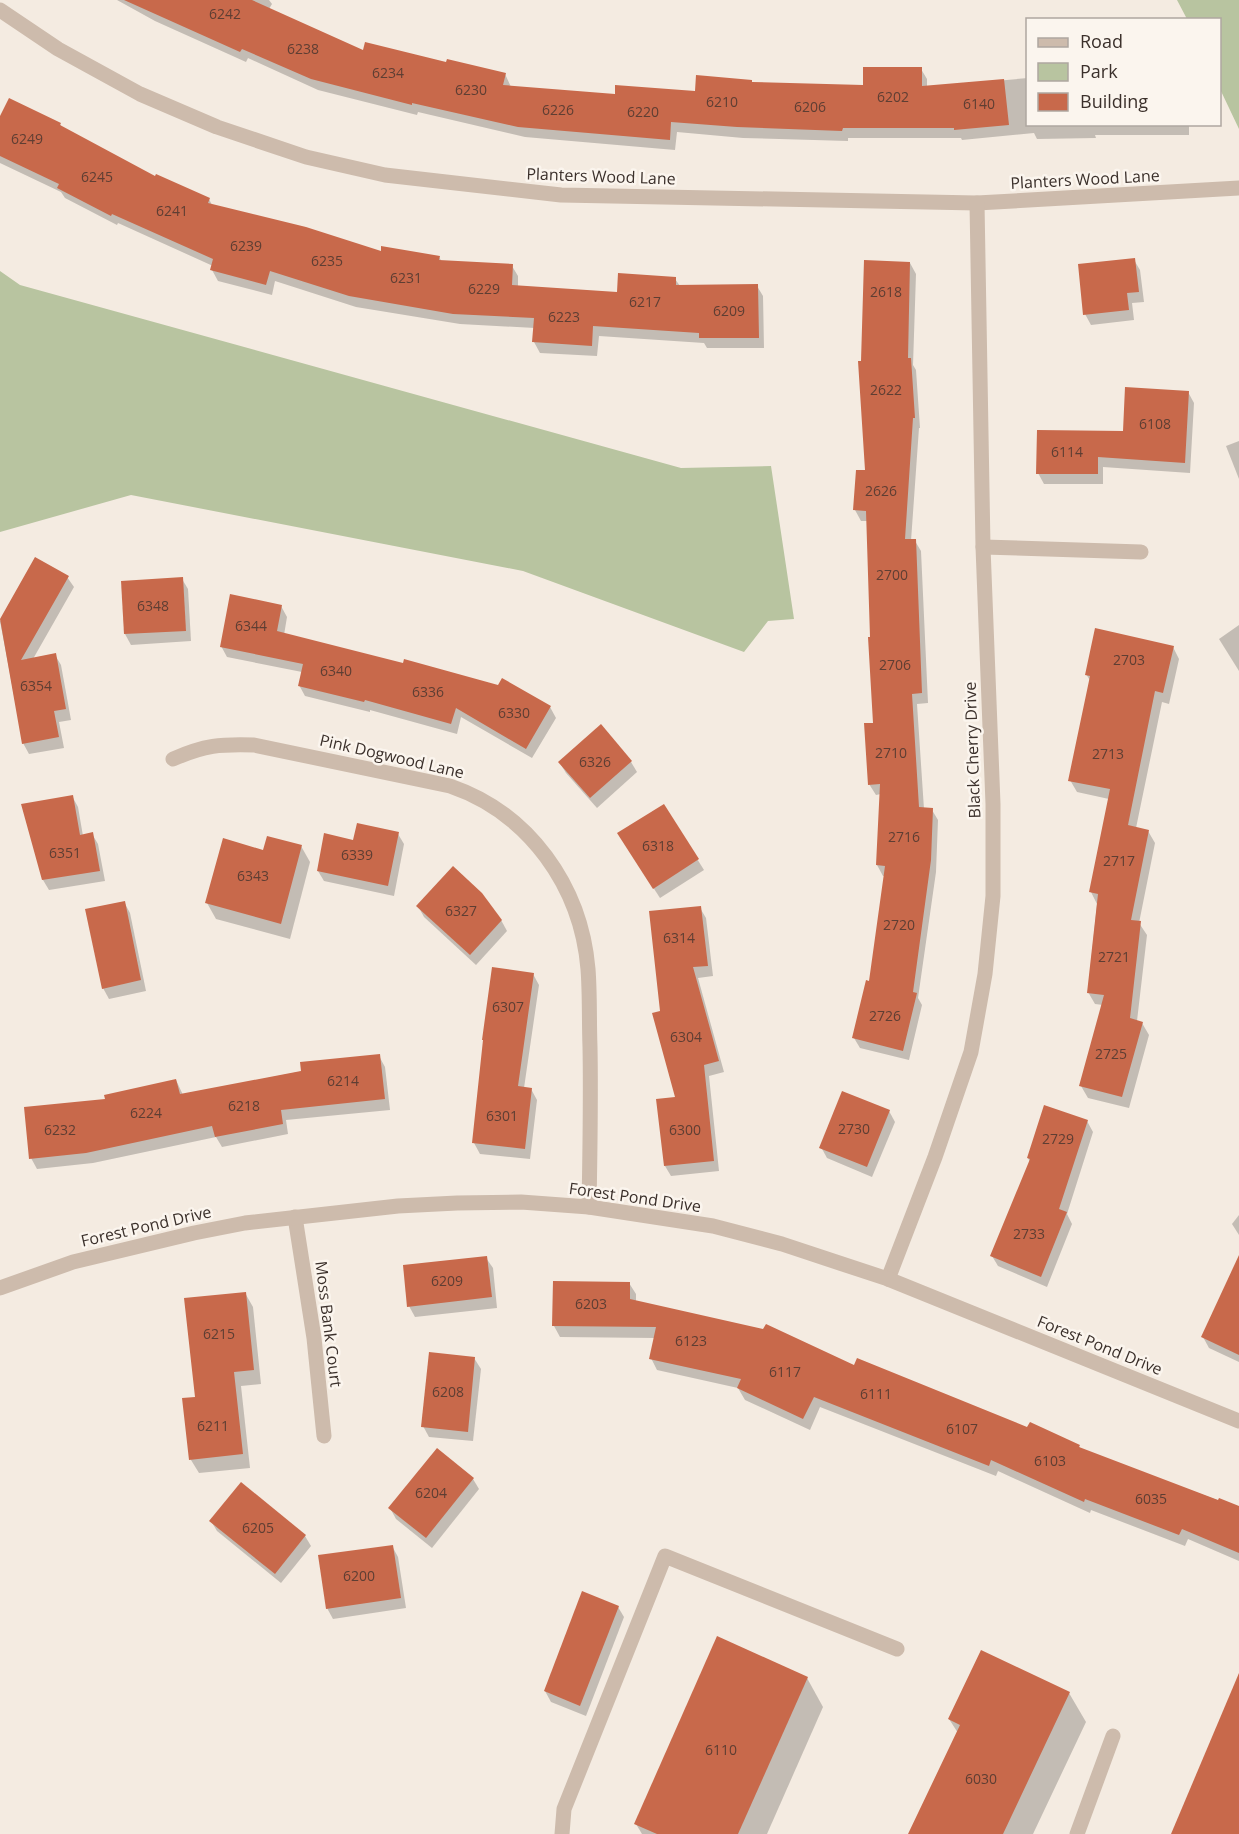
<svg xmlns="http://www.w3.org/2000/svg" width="1239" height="1834" font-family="'Open Sans',sans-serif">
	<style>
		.green { fill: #b8c4a0 }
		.shadow { fill: #0003 }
		.building { fill: #c8694b }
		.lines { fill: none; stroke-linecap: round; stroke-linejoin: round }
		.street { stroke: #cdbbac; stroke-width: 15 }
		.labels { text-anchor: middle; stroke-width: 5; stroke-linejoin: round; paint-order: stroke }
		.number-label { font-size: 14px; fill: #5e3e33 }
		.street-label { font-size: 16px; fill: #3b302b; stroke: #fbf5ee }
	</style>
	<rect width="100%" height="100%" fill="#f4ebe1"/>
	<!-- green -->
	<g class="green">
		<path d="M1177 0H1239V129L1220 89V20L1187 19Z"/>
		<path d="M0 271 20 285 681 468 771 466 794 619 768 621 744 652 523 571 131 495 0 532Z"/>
	</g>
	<!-- shadow -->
	<g class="shadow">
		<path d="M117 0H269L272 4 269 9 364 52 505 74 511 87 616 95 696 92 752 83 865 87 921 69 927 79V87L1028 78V124H1189V135H1095L1096 138 1037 139 1034 133 962 140 961 138H848V141L743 138 677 132 675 150 525 137 418 112 417 115 318 90 248 58 246 62 155 21Z"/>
		<path d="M0 120 60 124 63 129 156 178 209 199 212 205 382 253 439 257 442 262 512 266 518 276V287L618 294 675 279 680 286H757L763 296 764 348H707L704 343 599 336 597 356 540 353 534 342 535 328 460 324 356 307 275 281 272 295 218 281 212 270 213 266 118 223 117 225 65 198 61 192 0 163Z"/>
		<path d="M1134 260 1140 270 1144 302 1132 303 1134 320 1091 325 1085 314Z"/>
		<path d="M910 263 916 274 913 365 916 370 920 428H919L911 541H915L921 551 928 703 917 704 924 809 932 810 938 820 936 872 918 998 922 1005 909 1060 860 1048 854 1038 871 983 885 876H883L877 865 881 794 876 795 869 784 874 724 867 521H861L855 510 866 472 863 363Z"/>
		<path d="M1188 392 1194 403 1190 473 1103 467V484H1044L1038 473 1124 432Z"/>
		<path d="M1239 441V479L1226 446Z"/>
		<path d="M67 577 74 587 33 659 55 655 61 665 71 720 59 722 64 748 29 754 23 743 0 621Z"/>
		<path d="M182 579 188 589 191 641 131 645 125 634 122 582Z"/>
		<path d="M281 606 287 617 284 635 550 707 556 718 532 758 461 717 457 734 370 710V712L305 696 299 685 302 672 227 657 221 646Z"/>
		<path d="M1239 625V671L1219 639Z"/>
		<path d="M1173 647 1179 659 1169 704 1162 702 1136 828 1148 831 1155 843 1139 923 1147 935 1137 1021 1142 1023 1149 1035 1129 1108 1088 1098 1081 1086 1103 1005 1095 1004 1088 992 1097 904 1091 892 1109 799 1077 792 1070 780 1091 682 1086 674Z"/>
		<path d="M601 727 631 762 637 772 597 808 566 773 560 763Z"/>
		<path d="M72 796 78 807 83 836 92 834 98 844 105 881 49 890 43 880 23 805Z"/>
		<path d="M664 806 704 870 660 898 625 844Z"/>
		<path d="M398 834 404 844 394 896 324 881 318 871 354 841Z"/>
		<path d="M301 846 310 862 290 939 216 919 207 903 264 851Z"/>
		<path d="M124 902 130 913 146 991 109 999 103 988Z"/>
		<path d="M418 906 501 920 507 931 476 965 424 917Z"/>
		<path d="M700 908 706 918 713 976 698 978 724 1072 709 1076 719 1171 671 1176 665 1166 677 1098 662 1012Z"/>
		<path d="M533 974 539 985 524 1088 531 1089 537 1100 530 1159 480 1154 474 1143Z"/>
		<path d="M379 1056 385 1067 390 1110 286 1120 288 1134 222 1147 216 1137 93 1163 37 1169 31 1158 107 1100 176 1080 183 1095Z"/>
		<path d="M889 1111 895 1122 872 1177 827 1158 821 1147Z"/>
		<path d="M1087 1121 1093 1132 1067 1214 1072 1224 1047 1287 998 1266 992 1256 1030 1162 1028 1158Z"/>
		<path d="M1239 1215V1235L1232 1224Z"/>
		<path d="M486 1258 493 1268 497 1308 415 1317 409 1306Z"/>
		<path d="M1239 1259V1362L1209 1348 1203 1337Z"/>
		<path d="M629 1283 636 1294V1302L855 1367 1079 1446 1081 1450 1239 1508V1561L1188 1539 1185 1546 1091 1510 1090 1513 998 1471 996 1476 820 1407 810 1430 745 1400 738 1388 657 1370 651 1358 655 1338 560 1337 554 1326Z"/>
		<path d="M245 1293 253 1307 261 1384 241 1386 250 1468 199 1473 191 1460 196 1398Z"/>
		<path d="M474 1358 481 1369 473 1441 429 1437 423 1426Z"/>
		<path d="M437 1450 473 1479 479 1489 432 1548 396 1519 390 1508Z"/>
		<path d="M211 1521 305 1536 311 1546 281 1583 217 1531Z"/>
		<path d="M392 1546 398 1557 406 1608 333 1619 327 1608Z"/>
		<path d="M618 1607 624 1617 586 1716 551 1702 545 1691Z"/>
		<path d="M807 1678 823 1707 767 1834H642L636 1824Z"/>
		<path d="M1069 1693 1086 1722 1033 1834H910L958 1733 949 1719Z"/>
	</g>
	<!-- building -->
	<g class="building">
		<path d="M124 0H252L363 50 365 42 446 62 447 59 506 73 503 85 615 94V85L695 91 696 75 752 80V82L863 85V67H922V86L1004 79 1009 125 954 130V128H843L842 131 737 127 671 122 670 140 518 127 412 103V105L311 79 242 49 240 52Z"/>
		<path d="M9 98 61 123 60 125 155 176 156 174 210 198 208 203 306 227 381 251V246L440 256 439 260 513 264 512 285 617 292 618 273 676 277V285L758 284 759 338H699V333L593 326 592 346 532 342 534 318 453 314 349 296 270 271 266 285 210 270 213 259 112 214 111 216 57 188 59 184 0 156V116Z"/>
		<path d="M1135 258 1139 292 1127 293 1129 310 1083 315 1078 264Z"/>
		<path d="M864 260 910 262 908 358H911L915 418H913L905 539H916L922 693 912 694 919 807 933 808 931 860 913 992 917 993 903 1051 852 1038 866 980 869 981 885 866 876 865 880 784 868 785 864 723H873L868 637H870L866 511 853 510 856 470H865L858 361H861Z"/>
		<path d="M1125 387 1189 391 1185 463 1098 457V474H1036L1037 430 1123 431Z"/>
		<path d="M35 557 69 576 21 660 56 653 66 709 54 711 59 737 22 744 0 619Z"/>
		<path d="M183 577 186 631 124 634 121 581Z"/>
		<path d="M230 594 282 605 277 631 403 663 404 659 498 685 502 678 551 706 526 749 456 708 451 724 365 700 364 702 298 686 303 664 220 647Z"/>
		<path d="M1095 628 1174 646 1163 693 1155 691 1128 825 1149 830 1131 920 1141 921 1130 1018 1143 1022 1122 1097 1079 1086 1104 995 1087 993 1098 894 1089 892 1110 789 1068 781 1090 676 1085 675Z"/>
		<path d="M601 724 632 761 590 798 558 762Z"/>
		<path d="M73 795 80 835 93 832 100 871 42 880 21 804Z"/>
		<path d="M664 804 699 859 653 889 617 833Z"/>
		<path d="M357 823 399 832 388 886 317 871 324 833 353 840Z"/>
		<path d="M267 836 302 845 281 924 205 903 223 838 263 850Z"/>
		<path d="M453 866 482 893 502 920 470 955 416 906Z"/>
		<path d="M125 901 141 980 102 989 85 909Z"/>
		<path d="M701 906 708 966 693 967 719 1061 704 1065 714 1161 664 1166 656 1099 675 1097 652 1013 660 1011 649 911Z"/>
		<path d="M492 967 534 973 518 1086 532 1088 525 1149 472 1143 483 1040H482Z"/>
		<path d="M380 1054 385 1099 281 1110 283 1124 215 1137 212 1126 86 1153 29 1159 24 1107 105 1099 104 1095 176 1079 180 1094 301 1071 300 1062Z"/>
		<path d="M842 1091 890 1110 867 1167 819 1148Z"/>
		<path d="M1044 1105 1088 1120 1059 1209 1067 1212 1041 1277 990 1256 1030 1159 1027 1158Z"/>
		<path d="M1239 1255V1355L1201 1337Z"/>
		<path d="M487 1256 492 1297 407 1307 403 1265Z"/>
		<path d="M553 1281 630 1282V1299L763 1329 766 1324 854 1365 857 1358 1027 1427 1030 1422 1080 1445 1079 1447 1218 1500 1219 1498 1239 1506V1553L1182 1529 1179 1535 1085 1499 1084 1502 991 1460 989 1466 814 1397 803 1419 737 1388 741 1379 649 1359 656 1327 552 1326Z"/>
		<path d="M246 1292 254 1370 234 1372 243 1454 189 1460 182 1398 195 1397 184 1298Z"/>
		<path d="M429 1352 475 1357 468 1432 421 1427Z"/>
		<path d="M437 1448 474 1478 426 1538 388 1508Z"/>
		<path d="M241 1482 306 1535 275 1574 209 1521Z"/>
		<path d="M393 1545 401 1598 326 1609 318 1555Z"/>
		<path d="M582 1591 619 1606 580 1706 544 1691Z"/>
		<path d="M717 1636 808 1677 738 1834H657L634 1824Z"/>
		<path d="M981 1650 1070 1692 1003 1834H908L960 1725 948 1719Z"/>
		<path d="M1239 1673V1834H1171Z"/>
	</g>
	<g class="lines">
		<!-- street -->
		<g class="street">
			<path d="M0 10 58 49 140 94 217 127 306 157 385 175 561 195 977 203 1239 188"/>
			<path d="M983 547 1141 552"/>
			<path d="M173 759C205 745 220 744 254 745L450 786C529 813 581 886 588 969 590 995 589 1021 590 1047 591 1100 590 1153 589 1207"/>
			<path d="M295 1217 314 1338 324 1436"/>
			<path d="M888 1279 935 1157 971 1052 985 974 993 896V804L983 547 977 203"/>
			<path d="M0 1288 73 1262 194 1233 245 1223 398 1206 457 1203 521 1202 589 1207 713 1226 782 1244 888 1279 1239 1421"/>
			<path d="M562 1834 564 1809 665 1556 897 1649"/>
			<path d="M1077 1834 1113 1736"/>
		</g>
	</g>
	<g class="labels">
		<!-- number labels -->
		<g class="number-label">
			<text x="225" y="19">6242</text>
			<text x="303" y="54">6238</text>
			<text x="388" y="78">6234</text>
			<text x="471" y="95">6230</text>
			<text x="893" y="102">6202</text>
			<text x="722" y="107">6210</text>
			<text x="979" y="109">6140</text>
			<text x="810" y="112">6206</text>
			<text x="558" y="115">6226</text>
			<text x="643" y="117">6220</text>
			<text x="27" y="144">6249</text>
			<text x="97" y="182">6245</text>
			<text x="172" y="216">6241</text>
			<text x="246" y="251">6239</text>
			<text x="327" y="266">6235</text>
			<text x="406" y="283">6231</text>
			<text x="484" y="294">6229</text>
			<text x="886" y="297">2618</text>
			<text x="645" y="307">6217</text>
			<text x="729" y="316">6209</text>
			<text x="564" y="322">6223</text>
			<text x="886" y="395">2622</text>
			<text x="1155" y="429">6108</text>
			<text x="1067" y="457">6114</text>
			<text x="881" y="496">2626</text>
			<text x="892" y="580">2700</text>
			<text x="153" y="611">6348</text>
			<text x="251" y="631">6344</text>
			<text x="1129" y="665">2703</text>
			<text x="895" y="670">2706</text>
			<text x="336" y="676">6340</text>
			<text x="36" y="691">6354</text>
			<text x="428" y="697">6336</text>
			<text x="514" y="718">6330</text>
			<text x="891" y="758">2710</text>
			<text x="1108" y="759">2713</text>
			<text x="595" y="767">6326</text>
			<text x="904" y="842">2716</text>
			<text x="658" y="851">6318</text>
			<text x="65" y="858">6351</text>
			<text x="357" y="860">6339</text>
			<text x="1119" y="866">2717</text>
			<text x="253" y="881">6343</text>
			<text x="461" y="916">6327</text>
			<text x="899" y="930">2720</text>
			<text x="679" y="943">6314</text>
			<text x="1114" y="962">2721</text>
			<text x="508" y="1012">6307</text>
			<text x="885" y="1021">2726</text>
			<text x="686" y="1042">6304</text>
			<text x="1111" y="1059">2725</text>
			<text x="343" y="1086">6214</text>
			<text x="244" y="1111">6218</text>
			<text x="146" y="1118">6224</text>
			<text x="502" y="1121">6301</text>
			<text x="854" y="1134">2730</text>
			<text x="60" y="1135">6232</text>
			<text x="685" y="1135">6300</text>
			<text x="1058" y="1144">2729</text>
			<text x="1029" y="1239">2733</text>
			<text x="447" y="1286">6209</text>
			<text x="591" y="1309">6203</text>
			<text x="219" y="1339">6215</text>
			<text x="691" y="1346">6123</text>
			<text x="785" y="1377">6117</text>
			<text x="448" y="1397">6208</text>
			<text x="876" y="1399">6111</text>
			<text x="213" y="1431">6211</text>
			<text x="962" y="1434">6107</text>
			<text x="1050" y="1466">6103</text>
			<text x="431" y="1498">6204</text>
			<text x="1151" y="1504">6035</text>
			<text x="258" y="1533">6205</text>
			<text x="359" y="1581">6200</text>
			<text x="721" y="1755">6110</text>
			<text x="981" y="1784">6030</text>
		</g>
		<!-- street labels -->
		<g class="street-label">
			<text transform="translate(601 176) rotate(2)" y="6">Planters Wood Lane</text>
			<text transform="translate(1085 179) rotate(-3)" y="6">Planters Wood Lane</text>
			<text transform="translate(972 750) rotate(-92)" y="6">Black Cherry Drive</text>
			<text transform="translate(392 756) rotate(13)" y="6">Pink Dogwood Lane</text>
			<text transform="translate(635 1197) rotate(8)" y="6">Forest Pond Drive</text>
			<text transform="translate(146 1226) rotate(-13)" y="6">Forest Pond Drive</text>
			<text transform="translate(329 1324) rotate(83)" y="6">Moss Bank Court</text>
			<text transform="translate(1100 1345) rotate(22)" y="6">Forest Pond Drive</text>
		</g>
	</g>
	<!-- legend -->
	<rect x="1026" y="18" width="195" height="108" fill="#fbf5ee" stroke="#aea6a0" stroke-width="1.5"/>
	<rect x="1038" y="38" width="30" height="9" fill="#cdbbac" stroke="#aea6a0" stroke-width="1.5"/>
	<text x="1080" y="48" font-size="18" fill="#3b302b">Road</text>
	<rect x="1038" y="63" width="30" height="18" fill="#b8c4a0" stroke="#aea6a0" stroke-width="1.5"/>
	<text x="1080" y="78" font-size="18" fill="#3b302b">Park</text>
	<rect x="1038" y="93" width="30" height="18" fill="#c8694b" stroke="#aea6a0" stroke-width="1.5"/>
	<text x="1080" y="108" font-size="18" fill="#3b302b">Building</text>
</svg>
